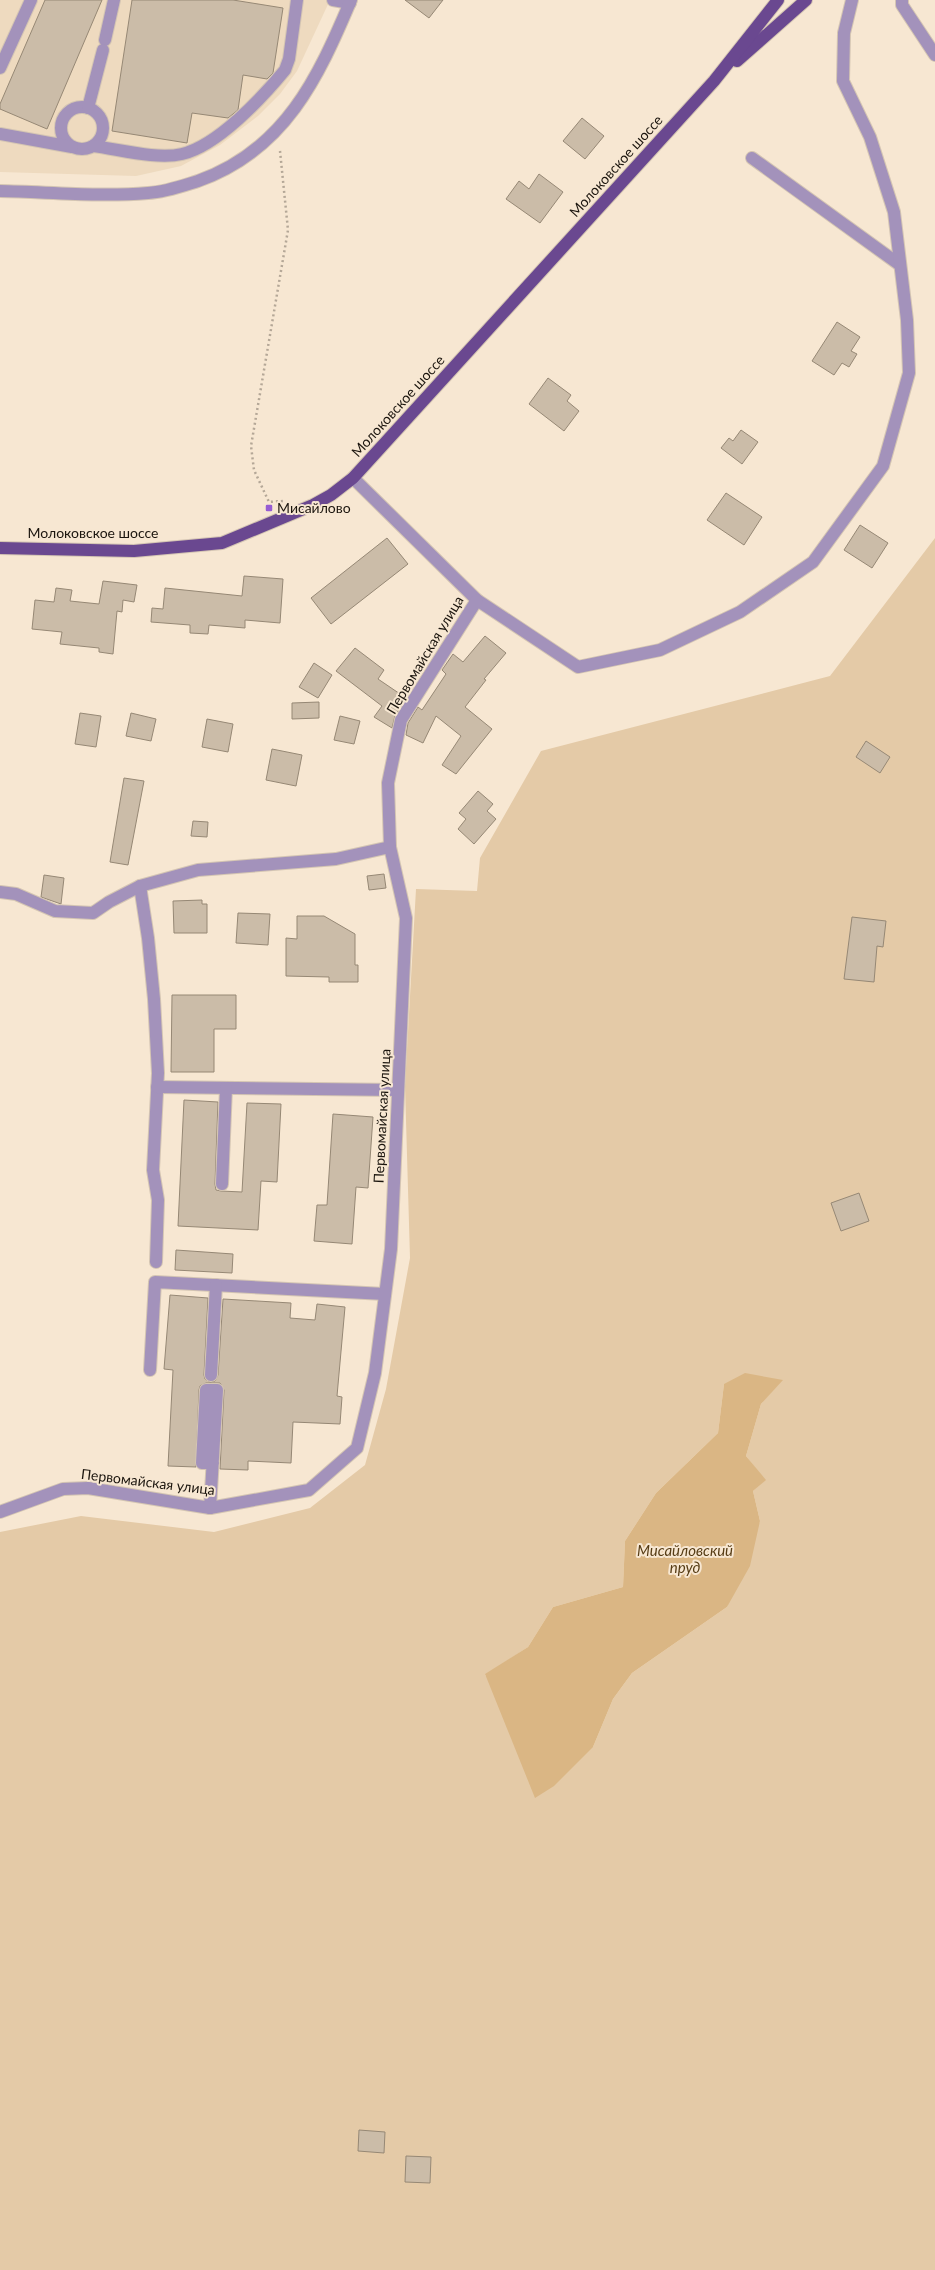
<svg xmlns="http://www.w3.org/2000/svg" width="935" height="2270" font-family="Lato,sans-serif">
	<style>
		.built { fill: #eedabf }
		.green { fill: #e4caa7; fill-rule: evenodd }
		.water { fill: #dab684 }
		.building { fill: #cbbca8; stroke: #968875 }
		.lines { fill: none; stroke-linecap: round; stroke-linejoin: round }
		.minor-casing { stroke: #d4c5b3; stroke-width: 14 }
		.major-casing { stroke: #d4c5b3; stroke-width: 14 }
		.path { stroke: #b4a797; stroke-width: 2.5; stroke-dasharray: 2 3; stroke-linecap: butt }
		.minor { stroke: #a392bb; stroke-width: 12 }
		.major { stroke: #6a4890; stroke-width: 12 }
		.poi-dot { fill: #965cd3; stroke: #f7e7d2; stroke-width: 1.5 }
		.labels { text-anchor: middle; stroke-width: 4; stroke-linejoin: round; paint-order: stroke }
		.street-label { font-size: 14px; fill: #1b150e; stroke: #f7e7d2 }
		.poi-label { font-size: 14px; fill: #1b150e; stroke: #f7e7d2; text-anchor: start }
		.water-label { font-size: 15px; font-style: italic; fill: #563c15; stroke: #f7e7d2 }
	</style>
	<rect width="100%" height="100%" fill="#f7e7d2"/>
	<!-- built -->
	<path class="built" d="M0 0H330L297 71 280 94 258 116 220 145 181 166 136 176 0 172Z"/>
	<!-- green -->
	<path class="green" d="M935 538V2270H0V1532L81 1516 214 1532 310 1508 365 1465 386 1389 410 1258 405 1086 416 889 477 891 480 858 541 751 830 676ZM782 1380 761 1404 746 1456 765 1480 753 1491 760 1521 727 1607 632 1673 613 1699 593 1747 485 1675 528 1647 553 1607 623 1587 625 1541 656 1493 718 1433 724 1384Z"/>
	<!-- water -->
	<path class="water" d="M745 1373 783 1380 761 1404 746 1456 766 1480 753 1491 760 1521 750 1566 727 1607 632 1673 613 1699 593 1747 554 1786 535 1798 485 1674 528 1647 553 1607 623 1587 625 1541 656 1493 718 1433 724 1384Z"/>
	<!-- building -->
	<g class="building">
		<path d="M45 0H102L47 129 0 109V104Z"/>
		<path d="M132 0H233L283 8 273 73 267 79 243 75 238 110 228 118 192 113 187 143 112 131Z"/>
		<path d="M405 0H443L429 18Z"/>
		<path d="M582 118 604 136 585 159 563 141Z"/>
		<path d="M539 174 563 192 540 223 506 199 519 181 529 189Z"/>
		<path d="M837 322 860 337 851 351 857 354 849 367 842 363 834 375 812 361Z"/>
		<path d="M548 378 571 395 567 401 579 411 564 431 529 404Z"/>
		<path d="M741 430 758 442 742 464 721 448 729 438 733 441Z"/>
		<path d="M726 493 762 517 744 545 707 520Z"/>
		<path d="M860 525 888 543 872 568 844 550Z"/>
		<path d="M387 538 408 564 331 624 311 598Z"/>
		<path d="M244 576 283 579 280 623 245 620V628L209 625 208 634 190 633V625L151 622 152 608 163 609 165 588 242 596Z"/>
		<path d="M103 581 137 585 134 602 123 600 122 612 117 611 113 654 99 652V648L60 644 62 632 32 629 35 600 54 602 56 588 72 590 70 601 99 604Z"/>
		<path d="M485 636 506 653 484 679 486 680 465 707 492 729 456 774 442 765 461 736 436 716 423 743 406 735 408 723 418 707 422 710 446 674 442 670 453 654 463 662Z"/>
		<path d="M355 648 384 670 378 679 406 698 395 716 392 728 374 717 382 706 336 671Z"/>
		<path d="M314 663 332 675 318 698 299 687Z"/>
		<path d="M319 702V718L292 719V703Z"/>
		<path d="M80 713 101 716 96 747 75 744Z"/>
		<path d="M131 713 156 719 151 741 126 736Z"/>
		<path d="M340 716 360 721 354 744 334 740Z"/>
		<path d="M207 719 233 724 228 752 202 747Z"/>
		<path d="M866 741 890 757 880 773 856 757Z"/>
		<path d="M272 749 302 755 296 786 266 780Z"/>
		<path d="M124 778 144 781 128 865 110 862Z"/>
		<path d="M478 791 493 804 487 811 496 819 474 844 458 829 466 819 459 813Z"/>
		<path d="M193 821 208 822 207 837 191 836Z"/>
		<path d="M384 874 386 888 369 890 367 876Z"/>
		<path d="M44 875 64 878 61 904 41 897Z"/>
		<path d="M202 900V904H207V933H174L173 901Z"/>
		<path d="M238 913 270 914 268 945 236 943Z"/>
		<path d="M297 916H324L355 934V965H358V982H329V977L286 976V938L297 939Z"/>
		<path d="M852 917 886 921 883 947 877 946 874 982 844 979Z"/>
		<path d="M172 995H236V1029H214V1072H171Z"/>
		<path d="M184 1100 218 1102 215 1184 216 1190 221 1191 242 1192 247 1103 281 1104 277 1182 261 1181 258 1230 178 1226Z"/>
		<path d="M333 1114 373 1117 368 1188 356 1187 352 1244 314 1241 317 1205H327Z"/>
		<path d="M859 1193 869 1221 841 1231 831 1203Z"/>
		<path d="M176 1250 233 1254 232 1273 175 1270Z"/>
		<path d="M170 1295 208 1298 204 1375 205 1379 210 1382 215 1381 218 1375 223 1299 291 1303 290 1318 315 1320 317 1304 345 1307 337 1396 342 1397 340 1424 293 1422 291 1463 248 1461V1470L220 1469 224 1390 220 1383H206L200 1386 199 1390 196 1467 168 1466 173 1370 164 1369Z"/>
		<path d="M359 2130 385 2132 384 2153 358 2151Z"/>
		<path d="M406 2156 431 2157 430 2183 405 2182Z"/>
	</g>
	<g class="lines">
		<defs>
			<g id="minor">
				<path d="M333 0 350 3"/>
				<path d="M902 0V5L935 55"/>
				<path d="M105 40 114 0"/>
				<path d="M0 68 31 0"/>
				<circle cx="82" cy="128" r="21"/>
				<path d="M88 108 103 50"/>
				<path d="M0 134 72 147"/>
				<path d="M93 146C118 149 157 160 182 154 217 146 262 98 285 70L289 59 297 0"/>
				<path d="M752 158 900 265"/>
				<path d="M0 191C49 192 99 197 148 193 166 192 182 186 198 181 285 150 318 78 351 0"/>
				<path d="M353 478 477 600 578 667 660 650 740 612 813 562 883 466 909 373 907 320 894 212 870 137 843 81 844 33 852 0"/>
				<path d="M140 886 148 938 154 999 158 1073 153 1170 158 1200 156 1262"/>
				<path d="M0 892 16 894 55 911 93 913 109 902 140 886 198 870 336 859 390 847"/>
				<path d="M157 1087 397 1090"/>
				<path d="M222 1184 226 1088"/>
				<path d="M150 1370 155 1282 385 1294"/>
				<path d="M211 1375 216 1285"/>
				<path d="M210 1508 217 1390H206L202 1463H213"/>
				<path d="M0 1512 63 1489 88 1488 210 1508 309 1490 357 1448 375 1373 391 1249 406 918 390 847 388 783 401 720 477 600"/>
			</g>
			<g id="major">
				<path d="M737 61 806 0"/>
				<path d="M0 548 134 551 222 543 313 505 331 495 353 478 714 81 778 0"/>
			</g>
		</defs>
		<!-- minor casing -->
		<use href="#minor" class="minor-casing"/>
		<!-- major casing -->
		<use href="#major" class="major-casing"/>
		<!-- path -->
		<path class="path" d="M280 151 288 230 251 446 254 470 269 502 283 501"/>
		<!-- minor -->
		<use href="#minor" class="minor"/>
		<!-- major -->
		<use href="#major" class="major"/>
	</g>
	<!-- markers -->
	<rect class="poi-dot" x="265" y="504" width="8" height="8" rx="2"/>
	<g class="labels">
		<!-- street labels -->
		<g class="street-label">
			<text transform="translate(616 166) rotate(-48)" y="5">Молоковское шоссе</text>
			<text transform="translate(398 406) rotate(-48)" y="5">Молоковское шоссе</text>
			<text x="93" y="538">Молоковское шоссе</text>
			<text transform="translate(425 655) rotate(-59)" y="5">Первомайская улица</text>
			<text transform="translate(382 1116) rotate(-87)" y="5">Первомайская улица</text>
			<text transform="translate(148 1482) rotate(7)" y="5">Первомайская улица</text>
		</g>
		<!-- poi labels -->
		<g class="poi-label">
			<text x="277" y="513">Мисайлово</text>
		</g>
		<!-- water labels -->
		<g class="water-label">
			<text x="685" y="1556">Мисайловский<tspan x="685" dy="17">пруд</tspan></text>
		</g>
	</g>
</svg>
